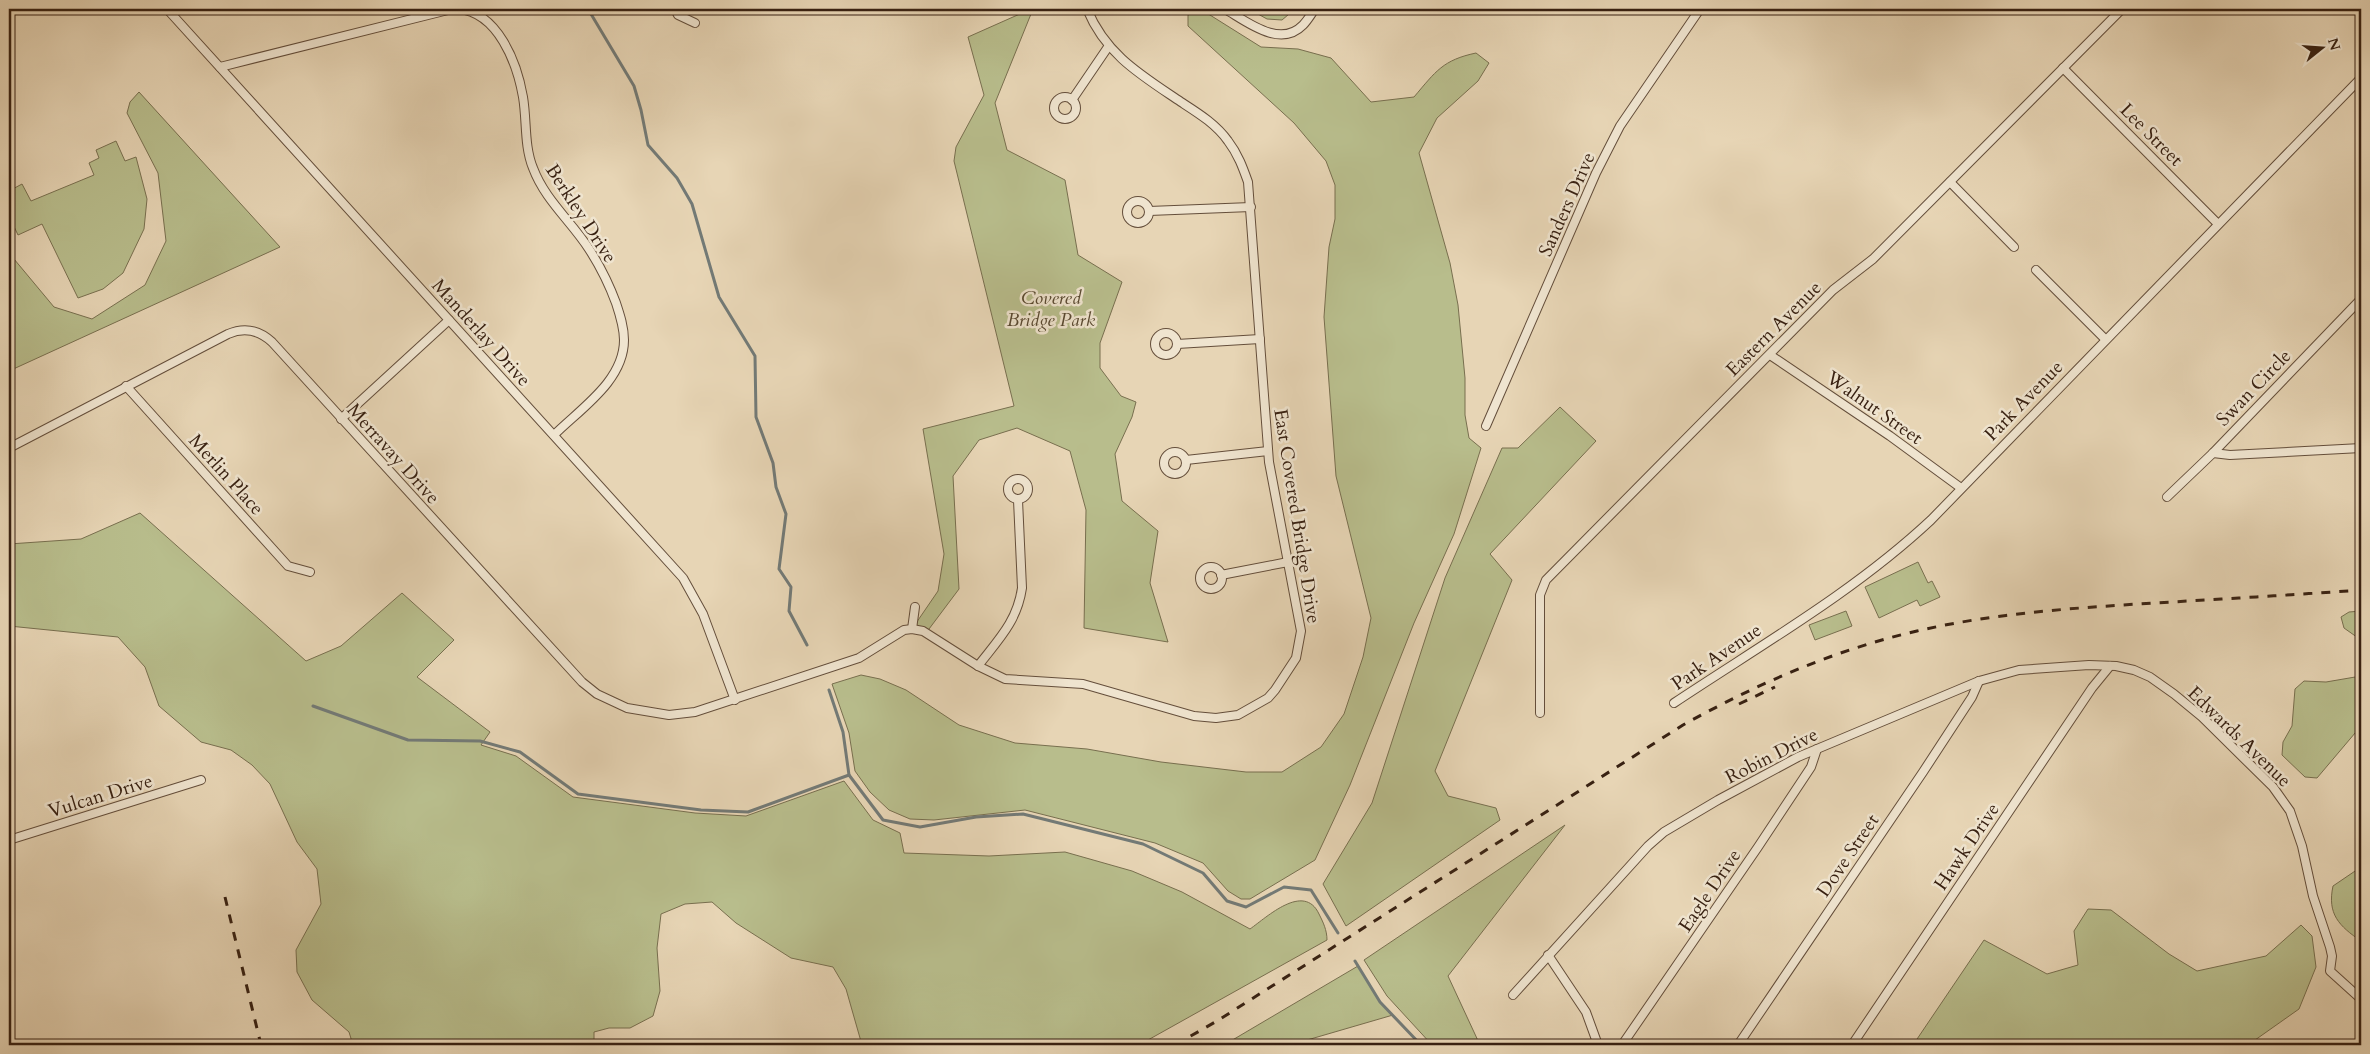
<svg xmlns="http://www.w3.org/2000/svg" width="2370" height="1054" font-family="Cardo,serif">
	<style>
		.green { fill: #b8bd8c; stroke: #786f4f }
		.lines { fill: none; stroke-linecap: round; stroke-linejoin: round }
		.stream { stroke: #737a76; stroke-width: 3 }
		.minor-casing { stroke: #644e3b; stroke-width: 10 }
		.minor { stroke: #efe4cf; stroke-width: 8 }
		.rail { stroke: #382112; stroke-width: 3; stroke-dasharray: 9 9; stroke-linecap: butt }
		.labels { text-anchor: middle; stroke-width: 5; stroke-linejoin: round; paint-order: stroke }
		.street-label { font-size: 19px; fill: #382112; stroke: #efe4cf }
		.park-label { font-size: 19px; font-style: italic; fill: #584830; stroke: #efe4cf }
	</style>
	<rect width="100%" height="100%" fill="#e7d5b5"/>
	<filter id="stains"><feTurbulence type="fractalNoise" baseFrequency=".004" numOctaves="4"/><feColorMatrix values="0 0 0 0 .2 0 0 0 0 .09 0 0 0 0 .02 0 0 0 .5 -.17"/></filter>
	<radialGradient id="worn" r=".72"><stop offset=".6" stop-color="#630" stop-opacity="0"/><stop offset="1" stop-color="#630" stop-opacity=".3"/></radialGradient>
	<!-- green -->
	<g class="green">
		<path d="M1031 9H1045L1031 14 995 103 1007 150 1065 180 1078 255 1122 282 1100 343V368L1121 396 1136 402 1132 417 1115 454 1122 501 1158 531 1150 583 1168 642 1084 628 1086 510 1070 451 1017 428 979 440 953 476 959 589 926 633 912 629 938 591 944 554 923 429 1014 406 954 161 956 147 984 95 968 37Z"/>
		<path d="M1249 9H1295L1282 20 1267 19Z"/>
		<path d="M1202 10 1261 47 1298 49 1331 58 1371 102 1414 97C1436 71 1443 60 1476 53L1489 63 1478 81 1437 118 1419 153 1450 263 1458 305 1465 378V415L1469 438 1481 448 1454 534 1414 623 1350 785 1315 860 1250 899H1241L1228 891 1203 863 1155 843 1025 810 934 820 910 819 889 810 870 792 855 771 849 733 832 684 861 675 880 679 906 690 959 725 1015 743 1087 749 1161 762 1246 772H1282L1321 747 1344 714 1363 657 1371 618 1336 476 1324 317 1329 247 1335 219V185L1326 161 1294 123 1188 26V15Z"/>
		<path d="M139 92 280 247 9 371V253L54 307 92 319 145 285 166 241 158 173 127 113 130 102Z"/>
		<path d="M116 141 125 161 136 157 147 199 144 229 123 273 103 289 78 298 42 224 18 235 9 216V191L22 184 31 201 94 175 89 163 99 158 96 150Z"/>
		<path d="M1560 407 1596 441 1490 554 1512 580 1435 771 1448 796 1496 808 1500 820 1346 926 1323 884 1372 803 1445 578 1502 448H1518Z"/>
		<path d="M140 513 306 661 341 646 402 593 454 640 417 677 490 732 481 745 516 756 573 797 695 813 746 816 844 781 873 820 900 833 904 853 989 856 1065 852 1132 871 1182 892 1250 929C1267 917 1304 882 1319 914 1323 922 1327 930 1327 940L1139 1045H862L846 989 833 967 791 958 736 923 712 902 685 904 661 914 657 948 660 991 653 1016 630 1028H609L594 1032V1045H353L349 1032 312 1000 297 972 296 950 321 904 317 869 297 842 270 784 252 765 231 750 201 742 159 706 145 667 118 637 9 626V544L81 539Z"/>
		<path d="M1918 562 1928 583 1932 581 1940 597 1920 606 1917 600 1879 618 1865 587Z"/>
		<path d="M1846 611 1852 626 1815 640 1809 625Z"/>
		<path d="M2361 611V640L2344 628 2341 617 2349 612Z"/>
		<path d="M2361 676V726L2317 778 2305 777 2282 755 2283 742 2292 726 2295 689 2304 681 2326 682Z"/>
		<path d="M1565 825 1448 976 1480 1045H1432L1387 996 1364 960Z"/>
		<path d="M2361 867V941C2339 926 2327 914 2333 886Z"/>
		<path d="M2088 909 2111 910 2169 954 2197 971 2266 956 2301 925 2312 936 2316 967 2299 1009 2248 1045H1913L1984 940 2047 974 2078 965 2074 931Z"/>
		<path d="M1358 966 1380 1002 1393 1015 1290 1045H1224Z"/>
	</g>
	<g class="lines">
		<!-- stream -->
		<g class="stream">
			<path d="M588 9 634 86 641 110 648 145 677 178 692 204 719 297 755 356 756 417 773 463 776 487 786 514 779 569 791 587 789 611 807 645"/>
			<path d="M829 690 843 732 849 775"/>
			<path d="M313 706 408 740 480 741 520 752 578 794 701 810 748 812 849 775 883 820 920 827 976 817 1023 814 1143 844 1203 873 1227 901 1246 907 1284 887 1311 890 1338 933"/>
			<path d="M1355 961 1380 1002 1421 1045"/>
		</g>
		<defs>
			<g id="minor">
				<path d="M167 9 683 578 703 614 735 700"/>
				<path d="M458 9C498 12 517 63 523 97 527 121 524 146 533 168 545 200 571 221 589 249 600 266 609 284 616 303 620 315 624 327 624 340 624 381 580 409 554 435"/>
				<path d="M675 9 678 15 695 23"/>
				<path d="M1225 9C1246 21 1280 49 1303 25 1308 20 1311 14 1315 9"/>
				<path d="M220 67 452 9"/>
				<path d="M2063 68 2218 224"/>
				<circle cx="1065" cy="108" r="11"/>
				<path d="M1072 100 1108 47"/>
				<path d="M1950 182 2014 247"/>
				<circle cx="1138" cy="212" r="11"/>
				<path d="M1149 211 1251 207"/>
				<path d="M2036 270 2105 339"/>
				<circle cx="1166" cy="344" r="11"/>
				<path d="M1177 344 1260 339"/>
				<path d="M1770 355 1890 436 1961 488"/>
				<path d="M126 386 288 566 310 572"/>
				<path d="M341 419 449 320"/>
				<path d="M1486 426 1596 173 1620 126 1700 9"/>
				<path d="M9 448 228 334C244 327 259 330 272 342L582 682 597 694 627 708 669 715 695 712 859 658 904 630 912 629 923 631 978 666 1005 679 1083 684 1194 716 1216 718 1238 715 1268 698 1275 690 1296 658 1301 631 1269 462 1248 182C1243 168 1238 154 1228 141 1216 124 1198 113 1181 102 1141 75 1106 55 1087 9"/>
				<circle cx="1175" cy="463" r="11"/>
				<path d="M2213 453 2230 455 2361 448"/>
				<path d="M1186 460 1268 451"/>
				<circle cx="1018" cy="489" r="10"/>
				<path d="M2167 497 2213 453 2361 299"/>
				<circle cx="1211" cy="578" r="11"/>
				<path d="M1221 575 1288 562"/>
				<path d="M912 629 915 607"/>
				<path d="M978 666C998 640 1017 622 1022 588L1018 500"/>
				<path d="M1674 703C1761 645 1854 592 1931 520L2361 78"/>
				<path d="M1540 713V595L1546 580 1833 290 1873 259 2122 9"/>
				<path d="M9 840 201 780"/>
				<path d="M1548 955 1586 1012 1598 1045"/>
				<path d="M1513 995 1648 846 1664 832 1718 800 1798 757 1979 681 2019 670 2089 665 2116 666 2134 670 2150 677 2174 694 2202 717 2273 787 2290 811 2302 846 2313 896 2330 947 2332 956 2330 971 2361 999"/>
				<path d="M1622 1045 1758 847 1811 767 1817 749"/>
				<path d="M1738 1045 1923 772 1972 697 1979 681"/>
				<path d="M1852 1045 2092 688 2110 666"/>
			</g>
		</defs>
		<!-- minor casing -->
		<use href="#minor" class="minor-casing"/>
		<!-- minor -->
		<use href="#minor" class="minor"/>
		<!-- rail -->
		<g class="rail">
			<path d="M1739 704 1775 687"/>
			<path d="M225 897 261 1045"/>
			<path d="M1175 1045 1217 1021 1683 725C1757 684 1834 650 1917 631 1995 613 2074 608 2154 603 2223 599 2292 595 2361 590"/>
		</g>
	</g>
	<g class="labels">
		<!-- street labels -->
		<g class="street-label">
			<text transform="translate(2152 134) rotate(45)" y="7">Lee Street</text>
			<text transform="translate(1566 204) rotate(-66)" y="7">Sanders Drive</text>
			<text transform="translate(582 213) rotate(57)" y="7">Berkley Drive</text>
			<text transform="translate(1773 328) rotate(-45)" y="7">Eastern Avenue</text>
			<text transform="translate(482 332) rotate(48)" y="7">Manderlay Drive</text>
			<text transform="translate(2253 387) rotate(-46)" y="7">Swan Circle</text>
			<text transform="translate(2023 400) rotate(-46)" y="7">Park Avenue</text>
			<text transform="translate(1875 407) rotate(35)" y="7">Walnut Street</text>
			<text transform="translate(394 453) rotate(48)" y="7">Merravay Drive</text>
			<text transform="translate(227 474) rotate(48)" y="7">Merlin Place</text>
			<text transform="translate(1298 516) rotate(81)" y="7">East Covered Bridge Drive</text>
			<text transform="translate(1716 656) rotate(-34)" y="7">Park Avenue</text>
			<text transform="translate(2240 736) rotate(44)" y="7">Edwards Avenue</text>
			<text transform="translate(1771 755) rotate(-27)" y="7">Robin Drive</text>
			<text transform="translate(100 795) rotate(-17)" y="7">Vulcan Drive</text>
			<text transform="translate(1966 846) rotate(-56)" y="7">Hawk Drive</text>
			<text transform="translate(1847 855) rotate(-56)" y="7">Dove Street</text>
			<text transform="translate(1709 890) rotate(-56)" y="7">Eagle Drive</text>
		</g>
		<!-- park labels -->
		<g class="park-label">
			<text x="1051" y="304">Covered<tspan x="1051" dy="22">Bridge Park</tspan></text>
		</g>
	</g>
	<!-- margin -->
	<rect width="2370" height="1054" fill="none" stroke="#e7d5b5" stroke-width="30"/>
	<rect x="10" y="10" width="2350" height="1034" fill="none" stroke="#382112" stroke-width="2.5"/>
	<rect x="15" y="15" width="2340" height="1024" fill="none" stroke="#382112"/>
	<!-- north arrow -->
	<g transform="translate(2322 48) rotate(73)" stroke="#efe4cf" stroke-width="4" paint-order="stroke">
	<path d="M0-4L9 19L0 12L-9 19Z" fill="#382112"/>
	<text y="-8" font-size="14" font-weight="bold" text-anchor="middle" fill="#382112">N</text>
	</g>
	<rect width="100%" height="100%" filter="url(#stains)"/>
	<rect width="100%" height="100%" fill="url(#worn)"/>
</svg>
